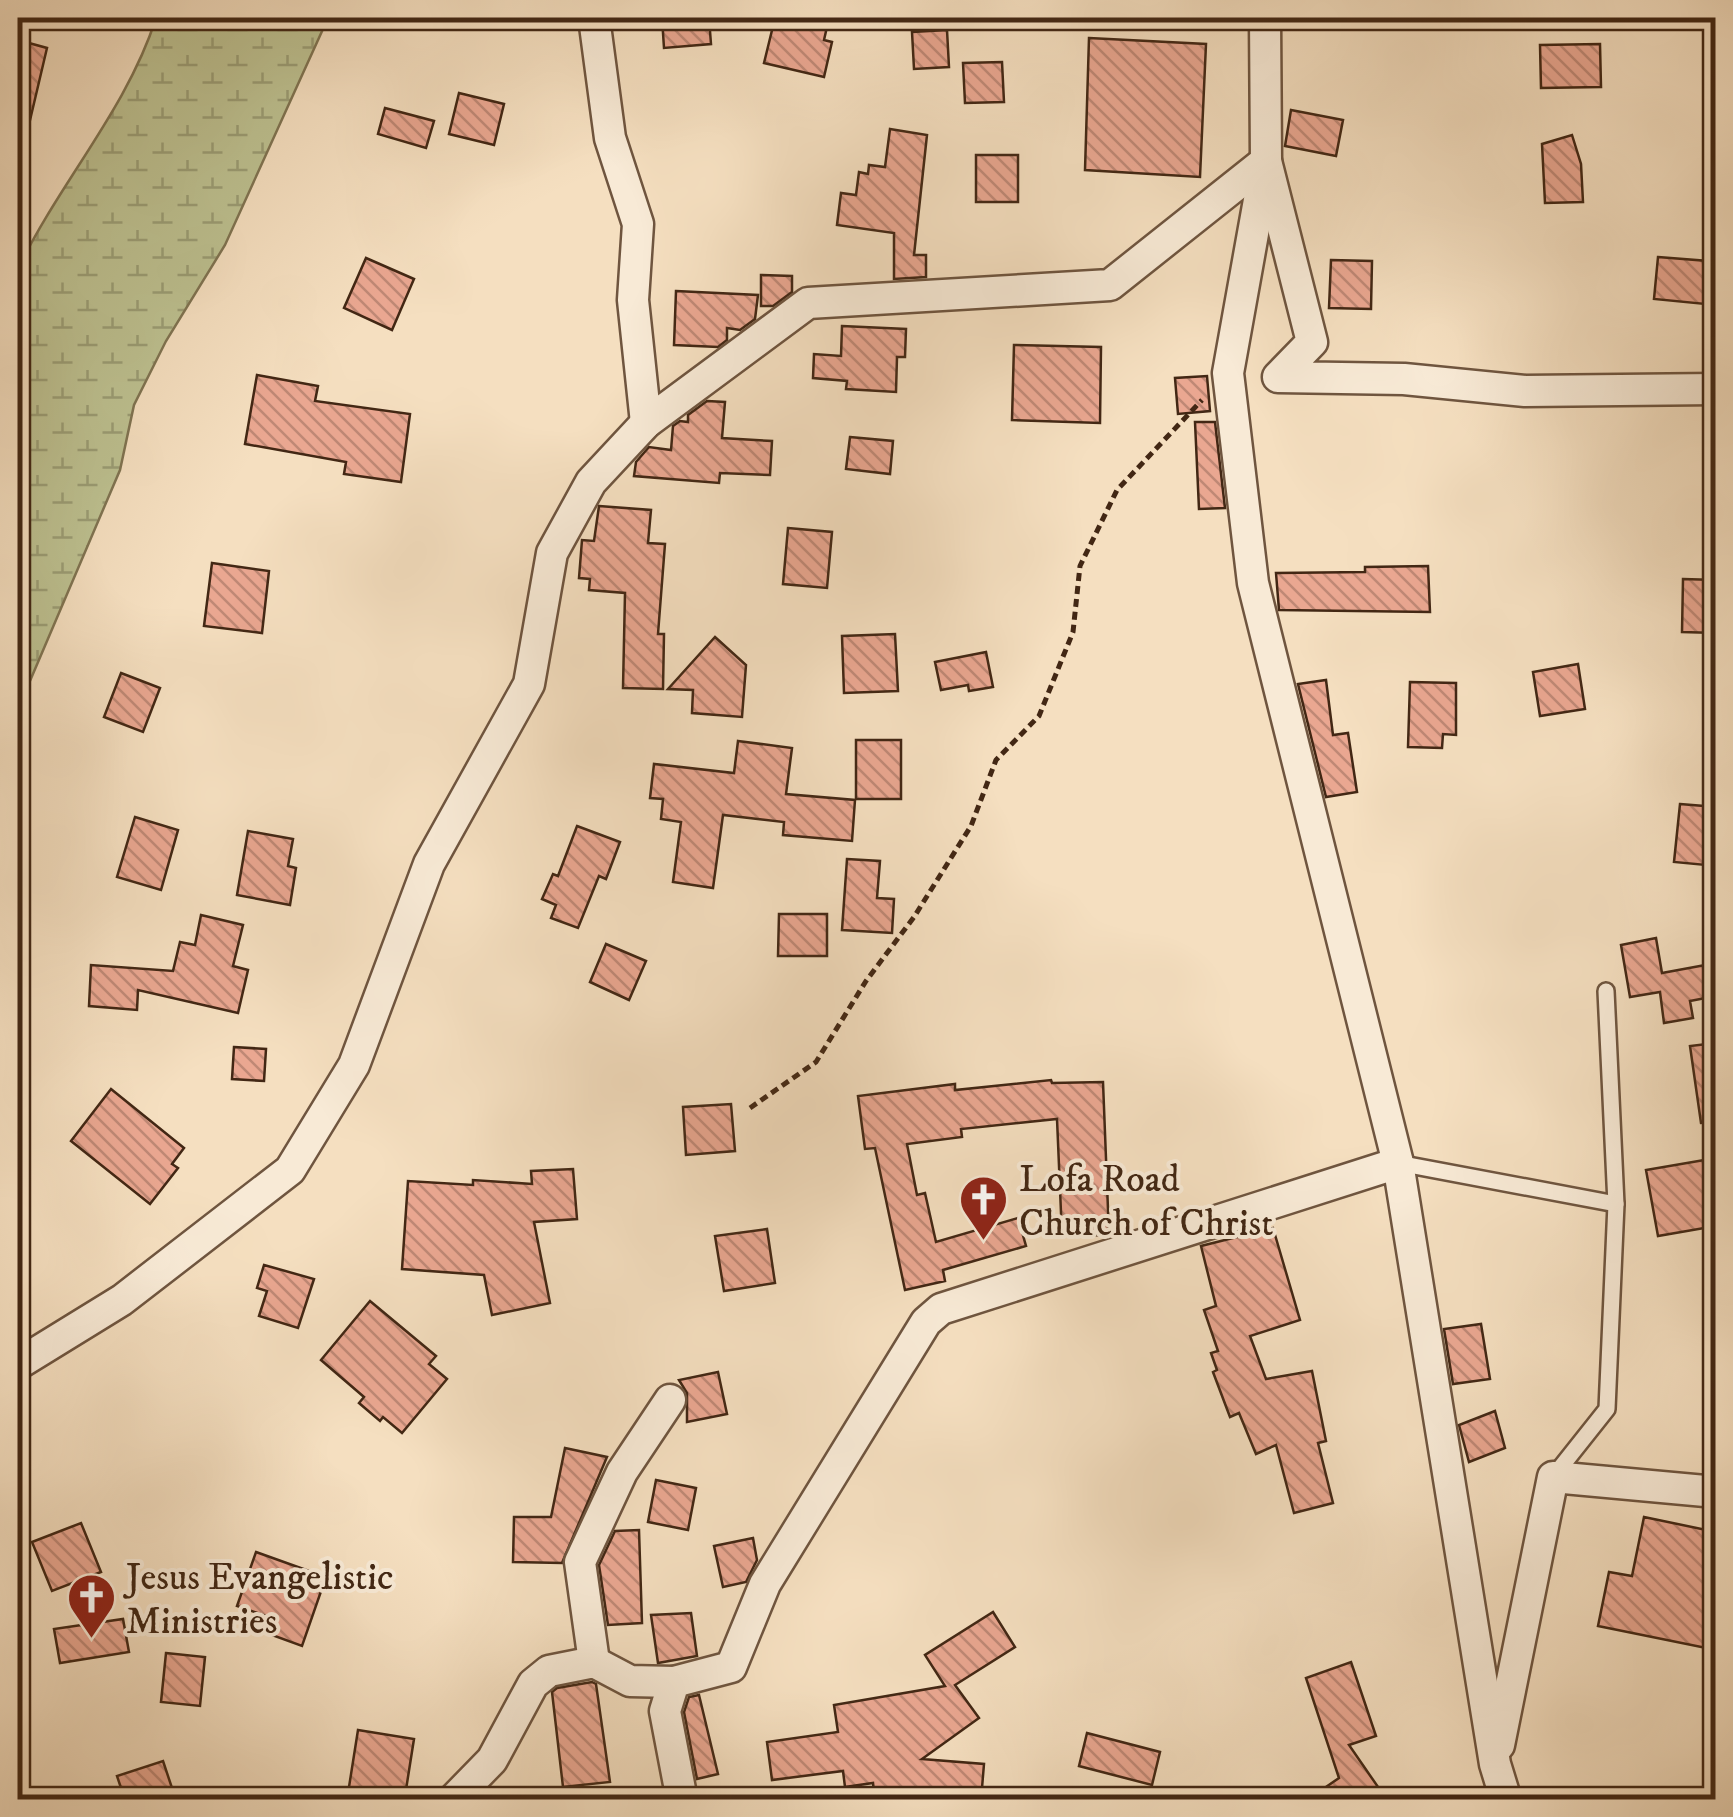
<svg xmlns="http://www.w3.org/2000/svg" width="1733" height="1817" font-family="'IM FELL DW Pica',serif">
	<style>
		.wetland { fill: url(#wetland-marsh); stroke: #807452; stroke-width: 2.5 }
		.building { fill: url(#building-back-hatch); stroke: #422714; stroke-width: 2.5 }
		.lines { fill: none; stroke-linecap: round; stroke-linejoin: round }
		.lane-casing { stroke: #6f553f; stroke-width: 20 }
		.street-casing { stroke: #6f553f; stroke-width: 35 }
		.path { stroke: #422714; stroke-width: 5; stroke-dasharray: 8 5; stroke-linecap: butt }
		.lane { stroke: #f8ead6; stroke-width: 15 }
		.street { stroke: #f8ead6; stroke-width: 30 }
		.labels { text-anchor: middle; stroke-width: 8; stroke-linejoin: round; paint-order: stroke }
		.poi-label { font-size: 38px; fill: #422714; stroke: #f8ead6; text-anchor: start }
	</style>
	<defs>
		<pattern id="wetland-marsh" width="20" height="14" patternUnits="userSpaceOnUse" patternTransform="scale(2.5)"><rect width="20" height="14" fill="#bdc191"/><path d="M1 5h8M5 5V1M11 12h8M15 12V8" fill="none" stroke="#9b9d75"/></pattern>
		<pattern id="building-back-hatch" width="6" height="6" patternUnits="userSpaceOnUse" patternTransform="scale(2.5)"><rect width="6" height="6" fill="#eaa791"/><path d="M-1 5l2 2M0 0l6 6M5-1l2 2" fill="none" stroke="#bf8875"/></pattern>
	</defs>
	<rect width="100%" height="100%" fill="#f5dfc0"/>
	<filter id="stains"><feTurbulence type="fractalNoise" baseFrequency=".002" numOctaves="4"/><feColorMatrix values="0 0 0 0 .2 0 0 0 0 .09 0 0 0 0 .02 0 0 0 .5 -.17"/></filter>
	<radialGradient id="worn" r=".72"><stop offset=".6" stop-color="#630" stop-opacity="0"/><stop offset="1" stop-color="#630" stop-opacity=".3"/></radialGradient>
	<!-- wetland -->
	<path class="wetland" d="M156 18H328L225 245 166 341 134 405 120 470 18 709V269C59 183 127 109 156 18Z"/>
	<!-- building -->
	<g class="building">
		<path d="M662 18H709L711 44 664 48Z"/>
		<path d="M775 18H829L824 40 832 42 824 77 764 63Z"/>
		<path d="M947 30 949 67 914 69 912 32Z"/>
		<path d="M1089 38 1206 44 1200 177 1085 170Z"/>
		<path d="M18 40 47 48 27 133 18 132Z"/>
		<path d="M1600 44 1601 87 1541 88 1540 45Z"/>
		<path d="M1002 62 1004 102 965 103 963 63Z"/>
		<path d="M459 93 504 104 494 145 449 134Z"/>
		<path d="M385 108 434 121 426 148 378 134Z"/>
		<path d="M1291 110 1343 120 1336 156 1285 146Z"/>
		<path d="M890 129 927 135 914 255H926V277L894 279V233L837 225 841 193 856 195 859 172 868 174 869 165 885 167Z"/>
		<path d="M1572 135 1581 164 1583 202 1545 203 1542 144Z"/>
		<rect x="976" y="155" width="42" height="47"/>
		<path d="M1658 257 1708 261 1705 304 1654 299Z"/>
		<path d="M366 258 414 279 392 330 344 308Z"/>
		<path d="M1331 260 1372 261 1371 309 1329 308Z"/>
		<path d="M761 275 792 276V292L773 306H761Z"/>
		<path d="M676 291 758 295 755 319 740 330 727 328V340L718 347 674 345Z"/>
		<path d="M842 326 906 329 905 357H897L896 392 846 389 847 381 813 378 814 354 841 356Z"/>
		<path d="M1014 345 1101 347 1100 423 1012 420Z"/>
		<path d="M257 375 318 386 315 401 410 414 401 482 344 474 346 462 245 444Z"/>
		<path d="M1207 376 1210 411 1178 414 1175 378Z"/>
		<path d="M707 401 725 402 722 438 772 441 770 475 720 473 719 483 634 476 636 462 649 447 671 450 673 426 680 421 688 422V415Z"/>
		<path d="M1195 422H1215L1225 508 1199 509Z"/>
		<path d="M850 437 893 441 890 474 846 469Z"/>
		<path d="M599 506 651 510 648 543 665 544 658 634H664L663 689 623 688 625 593 589 590 590 579 579 578 582 540 594 541Z"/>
		<path d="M788 528 832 532 827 588 783 584Z"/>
		<path d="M212 563 269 571 262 633 204 626Z"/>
		<path d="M1428 566 1430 612 1279 610 1276 573 1365 572V567Z"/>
		<path d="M1683 579 1716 580V633L1682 632Z"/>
		<path d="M895 634 898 691 844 693 842 636Z"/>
		<path d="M715 637 746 665 742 717 692 713 693 690 668 689Z"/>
		<path d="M986 652 993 687 969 691 968 685 941 690 935 662Z"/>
		<path d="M1578 664 1585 709 1540 716 1533 672Z"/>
		<path d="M121 673 160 688 143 732 104 717Z"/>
		<path d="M1326 680 1333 735 1348 733 1357 792 1326 797 1298 684Z"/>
		<path d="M1410 682 1456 683V735L1443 734 1442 748 1408 747Z"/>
		<rect x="856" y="740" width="45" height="59"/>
		<path d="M738 741 792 748 786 794 855 800 852 841 783 835 784 822 723 815 713 888 673 882 681 822 661 819 663 799 650 798 654 764 734 773Z"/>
		<path d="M1680 804 1716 807V866L1674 862Z"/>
		<path d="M135 817 178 830 161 890 117 877Z"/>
		<path d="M577 826 620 842 606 879 599 876 578 928 551 918 556 905 542 899 553 874 558 876Z"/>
		<path d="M248 831 293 839 288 866 296 868 290 905 237 895Z"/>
		<path d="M847 859 880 861 877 898 894 899 892 933 842 930Z"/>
		<path d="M779 914H827V956H778Z"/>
		<path d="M201 915 243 925 233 966 248 970 238 1013 138 990 137 1010 89 1006 91 965 173 971 180 942 195 945Z"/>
		<path d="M1656 938 1662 973 1716 963V996L1690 1001 1693 1018 1664 1023 1660 992 1630 997 1621 945Z"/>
		<path d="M606 944 646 961 629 1000 590 982Z"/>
		<path d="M1716 1043V1122L1701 1123 1690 1046Z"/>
		<path d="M234 1047 266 1049 264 1081 232 1079Z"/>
		<path d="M1051 1080 1052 1083 1103 1082 1109 1235 1062 1236 1057 1119 961 1129 962 1137 907 1144 917 1195 925 1193 936 1242 1018 1218 1026 1246 943 1270 945 1281 905 1290 875 1148 865 1149 858 1096 955 1084V1090Z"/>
		<path d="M111 1089 184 1148 172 1164 178 1168 150 1204 71 1141Z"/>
		<path d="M731 1104 735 1151 686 1155 683 1107Z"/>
		<path d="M1716 1158V1226L1658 1236 1646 1170Z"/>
		<path d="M573 1169 577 1219 534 1222 550 1303 492 1315 484 1275 402 1269 408 1181 473 1185V1180L532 1184 531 1171Z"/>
		<path d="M1273 1228 1300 1320 1250 1336 1266 1379 1312 1371 1326 1441 1318 1443 1333 1503 1294 1513 1276 1445 1256 1454 1239 1413 1230 1417 1213 1372 1217 1370 1211 1353 1218 1351 1204 1310 1216 1306 1201 1246Z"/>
		<path d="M767 1229 775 1283 724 1291 715 1236Z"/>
		<path d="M264 1265 314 1279 298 1328 259 1316 267 1291 257 1288Z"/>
		<path d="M370 1301 436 1356 429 1364 447 1379 402 1433 383 1417 380 1421 359 1403 364 1397 321 1360Z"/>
		<path d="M1481 1324 1490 1379 1453 1384 1444 1329Z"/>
		<path d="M718 1372 727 1414 687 1422V1393L679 1380Z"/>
		<path d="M1495 1411 1505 1448 1469 1462 1459 1425Z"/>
		<path d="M565 1448 607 1457 562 1563 513 1562 514 1517H551Z"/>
		<path d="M656 1480 696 1488 688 1530 648 1522Z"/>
		<path d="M1644 1517 1716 1532V1650L1598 1626 1609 1572 1632 1576Z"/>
		<path d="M81 1523 101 1572 52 1591 32 1542Z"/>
		<path d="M639 1530 642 1623 608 1625 599 1565 615 1531Z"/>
		<path d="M753 1538 757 1560 746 1582 723 1587 714 1546Z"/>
		<path d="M256 1552 326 1577 302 1646 261 1631 266 1616 237 1606Z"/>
		<path d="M993 1612 1015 1647 955 1685 979 1718 922 1759 984 1764 981 1800H875L873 1783 845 1787 843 1771 772 1780 767 1742 838 1732 834 1705 945 1686 925 1655Z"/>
		<path d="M691 1613 697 1656 658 1663 651 1615Z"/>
		<path d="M123 1619 129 1652 60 1663 54 1629Z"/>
		<path d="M166 1653 205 1657 200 1706 161 1702Z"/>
		<path d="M1351 1662 1376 1736 1349 1745 1387 1800H1307L1339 1778 1306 1678Z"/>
		<path d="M592 1682 596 1684 610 1782 563 1787 552 1692 557 1688Z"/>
		<path d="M699 1695 718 1774 697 1779 684 1712 689 1697Z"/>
		<path d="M358 1730 414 1739 405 1796 349 1787Z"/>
		<path d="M1087 1733 1160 1752 1152 1785 1079 1766Z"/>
		<path d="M163 1761 176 1800H125L117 1776Z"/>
	</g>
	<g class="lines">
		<defs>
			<g id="lane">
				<path d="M1398 1163 1616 1204"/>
				<path d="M1553 1477 1607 1409 1616 1204 1606 991"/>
			</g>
			<g id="street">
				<path d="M594 18 610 138 638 224 633 300 646 423"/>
				<path d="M1265 18 1266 161 1228 373 1253 583 1398 1163 1495 1764 1506 1800"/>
				<path d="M18 1364 122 1300 290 1170 354 1065 429 864 529 684 552 553 591 482 646 423 808 303 1110 285 1266 161 1312 342 1278 377 1404 379 1525 391 1716 389"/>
				<path d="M594 1662 580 1562 622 1472 670 1400"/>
				<path d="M1499 1745 1553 1477 1716 1492"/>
				<path d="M453 1800 492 1760 533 1684 549 1671 594 1662 630 1681 674 1682"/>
				<path d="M682 1800 665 1711 674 1682 731 1667 765 1584 926 1322 941 1309 1398 1163"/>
			</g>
		</defs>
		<!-- lane casing -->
		<use href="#lane" class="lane-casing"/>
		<!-- street casing -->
		<use href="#street" class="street-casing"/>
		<!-- path -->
		<path class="path" d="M750 1108 816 1062 866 981 914 917 971 826 996 760 1039 716 1073 632 1080 566 1117 490 1202 400"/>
		<!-- lane -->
		<use href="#lane" class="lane"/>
		<!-- street -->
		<use href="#street" class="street"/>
	</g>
	<!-- icons -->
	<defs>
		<symbol id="church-pin" viewBox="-11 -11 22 30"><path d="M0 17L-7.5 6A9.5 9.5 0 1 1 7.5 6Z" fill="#8f2418" stroke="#f8ead6"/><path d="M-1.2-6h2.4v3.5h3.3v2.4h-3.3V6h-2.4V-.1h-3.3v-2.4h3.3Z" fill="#fff"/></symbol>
	</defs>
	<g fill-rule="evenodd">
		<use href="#church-pin" x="956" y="1172" width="55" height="75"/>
		<use href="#church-pin" x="64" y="1570" width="55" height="75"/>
	</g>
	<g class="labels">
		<!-- poi labels -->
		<g class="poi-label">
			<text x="1019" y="1191">Lofa Road<tspan x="1019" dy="44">Church of Christ</tspan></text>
			<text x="126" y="1589">Jesus Evangelistic<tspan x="126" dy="44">Ministries</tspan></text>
		</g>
	</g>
	<!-- margin -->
	<rect width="1733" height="1817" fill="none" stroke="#f5dfc0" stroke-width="60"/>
	<rect x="20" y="20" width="1693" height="1777" fill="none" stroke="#422714" stroke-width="5"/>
	<rect x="30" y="30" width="1673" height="1757" fill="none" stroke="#422714" stroke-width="2.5"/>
	<rect width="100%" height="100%" filter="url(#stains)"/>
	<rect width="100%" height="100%" fill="url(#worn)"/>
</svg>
